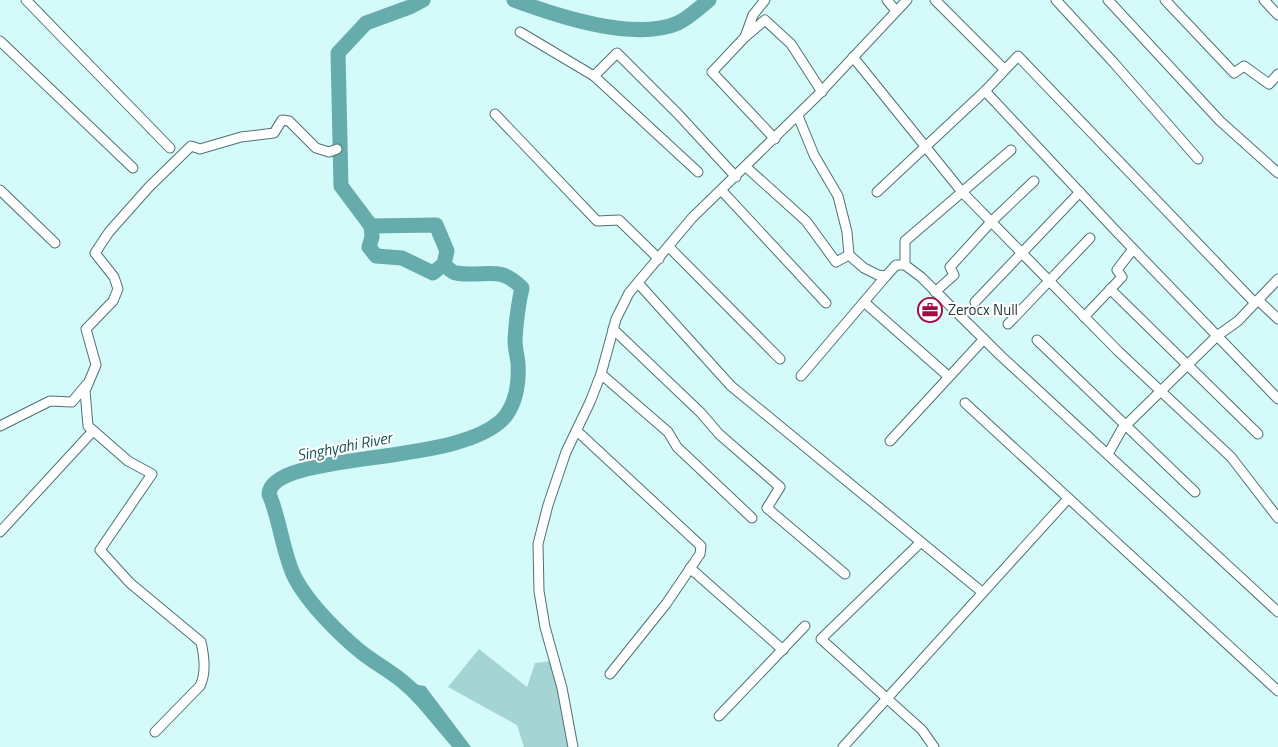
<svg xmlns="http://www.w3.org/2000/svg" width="1278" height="747" font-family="'Titillium Web',sans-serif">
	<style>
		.green { fill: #a5d4d4 }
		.water { fill: #67acac }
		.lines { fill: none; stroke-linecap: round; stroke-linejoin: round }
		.river { stroke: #67acac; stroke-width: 15 }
		.minor-casing { stroke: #4f7271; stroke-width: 11 }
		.minor { stroke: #fff; stroke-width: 9 }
		.labels { text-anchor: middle; stroke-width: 4; stroke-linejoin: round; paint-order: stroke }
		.poi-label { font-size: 15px; fill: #273636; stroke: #fff; text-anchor: start }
		.water-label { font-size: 16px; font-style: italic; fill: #185455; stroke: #fff }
	</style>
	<rect width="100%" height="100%" fill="#d4fbfa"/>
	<!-- green -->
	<path class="green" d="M479 649 527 687 535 663 550 661 560 695 568 747H524L517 725 448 687Z"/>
	<!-- water -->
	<path class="water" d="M407 683 425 686 471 747H452L409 696Z"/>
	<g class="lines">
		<!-- river -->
		<g class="river">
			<path d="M514 0C557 16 634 42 678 23 689 18 700 7 709 0"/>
			<path d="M371 226 372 237 369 247 376 256 402 258 433 273 444 264"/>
			<path d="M421 699C402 677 383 669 361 652 339 634 308 603 295 578 283 555 280 519 269 494 272 449 470 468 507 414 517 399 519 380 518 363 517 355 515 348 515 340 516 323 518 305 522 288 499 264 485 278 456 273 452 273 447 267 444 264L447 251 436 225 371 226 341 186 338 53 366 23 410 7 423 0"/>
		</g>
		<defs>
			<g id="minor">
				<path d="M26 0 170 148"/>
				<path d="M765 0 753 15 745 37 765 20 791 44 822 92"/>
				<path d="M887 0 896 11"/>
				<path d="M935 0 1004 69"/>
				<path d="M1056 0 1114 63 1198 159"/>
				<path d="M1108 0 1220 121 1278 173"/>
				<path d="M1165 0 1234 73 1244 66 1269 84 1278 74"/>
				<path d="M1264 0 1278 15"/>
				<path d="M520 32 594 76 698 172"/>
				<path d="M745 37 712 72 775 139"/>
				<path d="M0 41 133 168"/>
				<path d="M853 57 962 192 1118 351 1231 457 1278 518"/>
				<path d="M594 76 617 53 678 114 736 177"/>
				<path d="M985 91 1115 230 1278 399"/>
				<path d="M495 114 597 221 619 220 659 259"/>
				<path d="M798 116 814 155 838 196 847 232 849 255 864 268 878 275 886 276 896 265H905L921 277 1001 356 1278 612"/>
				<path d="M746 167 806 221 836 262 849 255"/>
				<path d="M0 190 55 243"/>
				<path d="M722 191 826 303"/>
				<path d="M877 192 985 91 1018 56 1255 303"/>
				<path d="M669 247 780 359"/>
				<path d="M905 265V241L1011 150"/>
				<path d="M638 283 731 386 982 592"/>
				<path d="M1110 289 1258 434"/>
				<path d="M935 292 954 275 950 267 991 222 1034 181"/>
				<path d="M1258 300 1278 319"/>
				<path d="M864 302 948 376"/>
				<path d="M975 302 1080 192"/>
				<path d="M1084 317 1122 277 1117 270 1133 249"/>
				<path d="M1008 324 1090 238"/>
				<path d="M613 329 701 413 719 434 780 487 767 508 845 574"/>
				<path d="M1037 340 1195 492"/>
				<path d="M601 374 668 432 677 447 752 518"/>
				<path d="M801 376 886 276"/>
				<path d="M965 403 1278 691"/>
				<path d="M0 426 50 401 72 402 87 384"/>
				<path d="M577 431 701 546 700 554 666 604 610 674"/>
				<path d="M890 441 984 339"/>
				<path d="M1108 454 1122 429 1217 336 1238 321 1278 279"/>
				<path d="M0 532 92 432"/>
				<path d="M921 542 821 639 922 730 934 747"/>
				<path d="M690 568 783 650"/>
				<path d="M719 716 805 626"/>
				<path d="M155 732 200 686C206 674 204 655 201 642L130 583 100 550 152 474 128 461 88 426 85 391 96 365 86 329 113 301 118 289 114 277 95 253 109 232 149 187 191 146 200 149 241 137 274 133 282 120 289 121 316 148 329 152 337 149"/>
				<path d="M573 747 562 688 545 627 539 591 538 544 548 505 566 452 590 402 601 374 616 319 629 293 692 218 817 96 907 0"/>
				<path d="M843 747 1065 502"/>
			</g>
		</defs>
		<!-- minor casing -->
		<use href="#minor" class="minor-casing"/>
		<!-- minor -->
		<use href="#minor" class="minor"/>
	</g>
	<!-- icons -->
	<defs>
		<symbol id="office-ring" viewBox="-11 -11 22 22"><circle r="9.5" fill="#fff" stroke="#a40b45" stroke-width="1.5"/><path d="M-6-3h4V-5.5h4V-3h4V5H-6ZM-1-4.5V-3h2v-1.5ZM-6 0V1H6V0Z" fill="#a40b45"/></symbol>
	</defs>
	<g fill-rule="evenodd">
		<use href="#office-ring" x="916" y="296" width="28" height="28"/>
	</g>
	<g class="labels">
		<!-- poi labels -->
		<g class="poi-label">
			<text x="948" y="315">Zerocx Null</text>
		</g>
		<!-- water labels -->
		<g class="water-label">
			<text transform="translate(344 446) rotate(-11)" y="6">Singhyahi River</text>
		</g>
	</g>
</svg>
